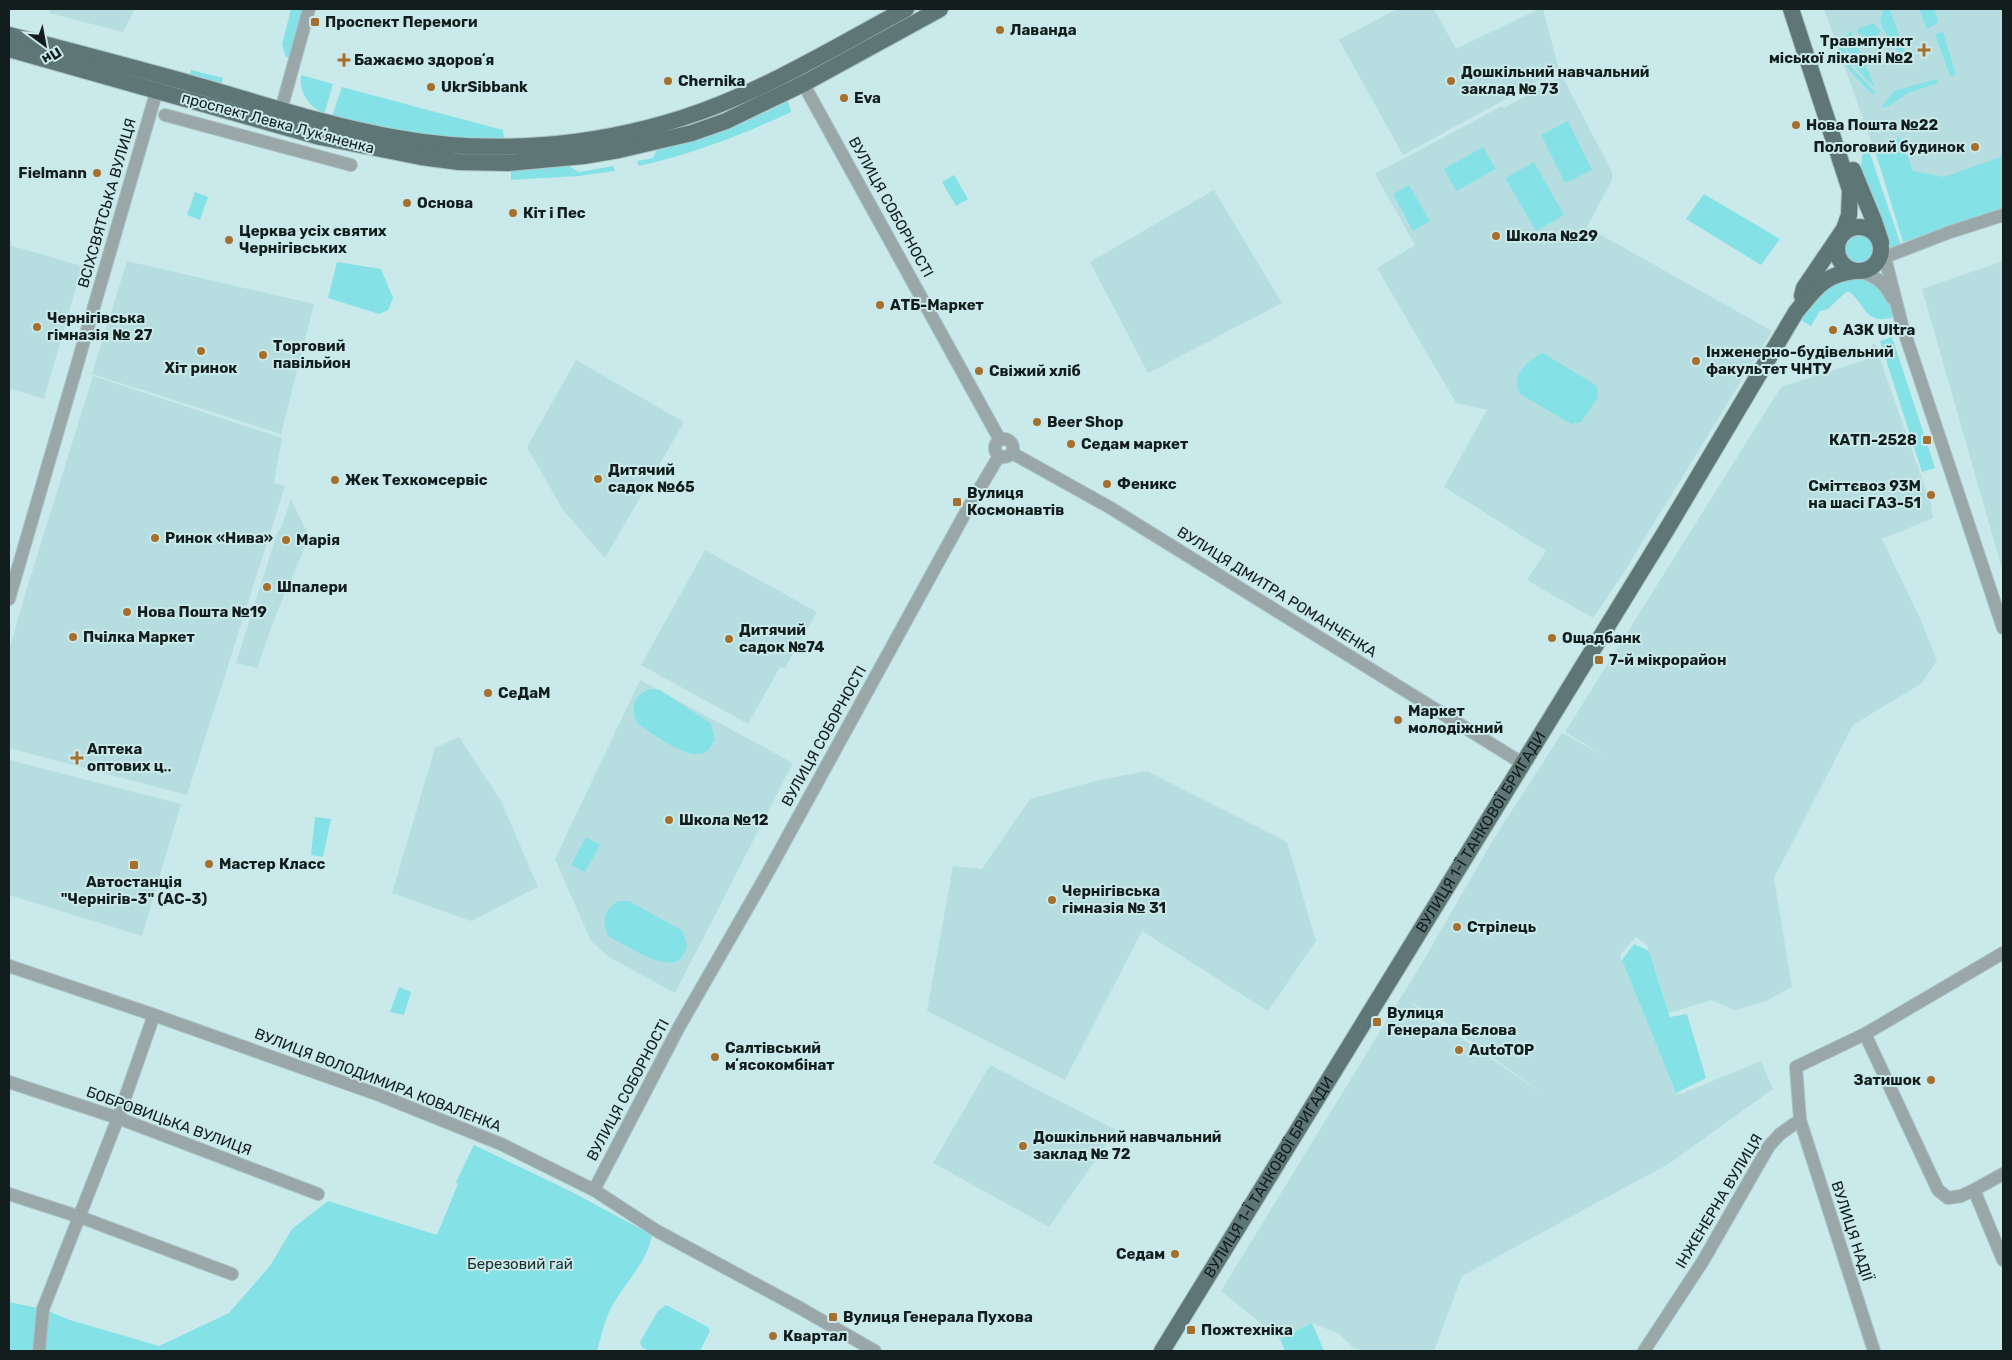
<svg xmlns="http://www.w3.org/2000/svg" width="2012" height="1360" font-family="Rubik,sans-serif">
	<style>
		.built { fill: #b6dee0; fill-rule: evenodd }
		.green { fill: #84e2e7 }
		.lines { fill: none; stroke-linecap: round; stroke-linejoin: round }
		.minor-casing { stroke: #a9c4c5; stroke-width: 14 }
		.major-casing { stroke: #a9c4c5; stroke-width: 18 }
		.minor { stroke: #9aa7a8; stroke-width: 12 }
		.major { stroke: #5f7677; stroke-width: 16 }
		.poi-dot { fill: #a76f2c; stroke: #cae9ea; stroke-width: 2 }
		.labels { text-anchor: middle; stroke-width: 4; stroke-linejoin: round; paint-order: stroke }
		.poi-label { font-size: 15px; font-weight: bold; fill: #121d1e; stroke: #cae9ea; text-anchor: start }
		.street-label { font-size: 15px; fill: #121d1e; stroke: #cae9ea }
		.park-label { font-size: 15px; fill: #182e2f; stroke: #cae9ea }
	</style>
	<rect width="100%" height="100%" fill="#cae9ea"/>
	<!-- built -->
	<g class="built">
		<path d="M50 9H135L123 32 49 13Z"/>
		<path d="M1397 9H1434L1456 49 1539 9H1543L1559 70 1403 155 1339 40Z"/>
		<path d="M1824 9H2003V213L1905 237Z"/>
		<path d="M1562 76 1612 172V180L1587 227 1772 331 1624 572 1593 618 1527 580 1546 551 1444 487 1487 410 1456 403 1377 268 1415 245 1375 174 1502 106 1504 108Z"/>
		<path d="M1214 190 1282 303 1148 373 1090 262Z"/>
		<path d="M9 245 82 266 44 399 9 388Z"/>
		<path d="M127 261 314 304 281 434 92 374Z"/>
		<path d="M2003 261V572L1922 289Z"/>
		<path d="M1874 342 1931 504 1933 518 1882 539 1919 616 1937 660 1922 683 1853 725 1774 878 1792 987 1766 1001 1735 1010 1711 1000 1669 1013 1647 945 1636 937 1620 955 1676 1093 1681 1094 1761 1061 1773 1089 1670 1163 1462 1276 1434 1351H1363L1353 1347 1339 1334 1312 1323 1280 1339 1221 1291 1422 963 1496 835 1562 733 1607 757 1565 732 1781 387 1865 360ZM1412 1003 1446 1023 1544 1095 1412 1004Z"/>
		<path d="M576 360 684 422 605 558 563 510 527 447Z"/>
		<path d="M93 376 282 438 274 483 285 486 187 795 9 748V651L26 591Z"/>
		<path d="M291 499 307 532 303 552 277 612 257 668 236 663 278 530H280Z"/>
		<path d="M705 550 817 612 785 668 780 667 748 724 641 665Z"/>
		<path d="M640 680 793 763 675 993 609 957 591 941 555 859Z"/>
		<path d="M459 737 501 801 538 887 471 921 392 893 435 748Z"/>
		<path d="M9 760 181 804 142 936 9 895Z"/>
		<path d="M1147 771 1287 842 1316 941 1268 1011 1142 931 1065 1080 927 1011 953 866 982 869 1030 799 1099 780Z"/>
		<path d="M990 1065 1116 1130 1049 1227 933 1163Z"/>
	</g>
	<!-- green -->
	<g class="green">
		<path d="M291 9H303L289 58 286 57 282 45Z"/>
		<path d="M1884 9 1890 10 1907 57 1903 58 1883 29 1880 19Z"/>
		<path d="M1919 9H1934L1938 20 1936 24 1927 29Z"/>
		<path d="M1873 23 1881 31 1872 42 1857 32 1858 29Z"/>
		<path d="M1851 31 1853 37 1875 87C1862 77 1840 51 1847 34Z"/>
		<path d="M1943 32 1955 71 1956 74 1953 76H1950L1935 34Z"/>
		<path d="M1839 39H1841L1852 68 1876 93 1875 94 1871 93C1858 79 1836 61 1839 39Z"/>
		<path d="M191 70 223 78 221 85 189 76Z"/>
		<path d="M301 75 333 84 324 114C308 105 299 93 301 75Z"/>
		<path d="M1936 79 1938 83 1908 93 1889 106 1881 108 1894 91Z"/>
		<path d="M342 87 503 130 504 140 410 134 332 116Z"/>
		<path d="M788 101 791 112C742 135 692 154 639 166L637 161 653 158 657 150C707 138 742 125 788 101Z"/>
		<path d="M1568 121 1592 170 1565 183 1541 135Z"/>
		<path d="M1901 138 1913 171 1944 177 2003 156V208L1903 242 1874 147Z"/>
		<path d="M1483 147 1496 169 1456 191 1444 169Z"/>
		<path d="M1868 148 1902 248H1891L1890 246 1861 170 1862 156Z"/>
		<path d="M1534 162 1564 215 1536 231 1505 178Z"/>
		<path d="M569 166 579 172 613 166 615 171 578 176 511 180V170Z"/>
		<path d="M954 175 968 199 956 206 942 182Z"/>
		<path d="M1409 185 1430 221 1413 231 1393 194Z"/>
		<path d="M195 192 208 197 200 220 187 215Z"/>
		<path d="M1704 194 1780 239 1761 265 1686 219Z"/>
		<circle cx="1858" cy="249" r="17"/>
		<path d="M337 262 381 269 393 298 388 310 379 314 328 298Z"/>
		<path d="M1858 276C1883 289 1884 290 1894 317 1866 326 1866 306 1850 292H1846L1828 309 1820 311 1811 326 1799 319 1822 288Z"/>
		<path d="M1892 337 1935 468 1922 472 1880 341Z"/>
		<path d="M1543 353 1597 386 1598 397 1581 422 1571 424 1520 394C1510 376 1527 360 1543 353Z"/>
		<path d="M650 689 660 690 707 721 711 724 715 740C712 744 710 749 706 752 689 763 651 732 637 723 631 707 633 696 650 689Z"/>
		<path d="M315 817 331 819 323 857 311 855Z"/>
		<path d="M586 837 600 845 585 872 571 865Z"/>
		<path d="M619 901H629L683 931 687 946C685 951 683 957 679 960 663 971 624 944 608 936 602 920 603 910 619 901Z"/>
		<path d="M1634 944 1649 951 1670 1017 1687 1014 1706 1078 1676 1093 1622 960Z"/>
		<path d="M399 987 411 992 404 1015 390 1012Z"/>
		<path d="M474 1145 572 1192 652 1235C647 1264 623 1284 610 1310 604 1323 601 1337 597 1351H9V1302L43 1309 70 1320 159 1346 229 1313 270 1266 292 1229 328 1201 437 1235 458 1184 456 1182Z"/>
		<path d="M666 1305 708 1327 710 1331 700 1351H649L642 1347 640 1342 658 1311Z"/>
		<path d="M1312 1323 1324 1351H1285L1280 1339Z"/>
	</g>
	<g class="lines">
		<defs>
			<g id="minor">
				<path d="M799 76 1000 440"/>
				<path d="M165 115 351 165"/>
				<path d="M279 117 309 9"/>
				<path d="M1881 242 1902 325 2003 628"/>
				<path d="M1875 265 1885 257 1950 232 2003 215"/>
				<path d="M1855 271C1873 274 1884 281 1892 298"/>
				<circle cx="1004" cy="448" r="9"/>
				<path d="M1012 453 1109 507 1522 763"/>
				<path d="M9 599 159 83"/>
				<path d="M9 966 154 1015 379 1095 501 1144 594 1190 657 1231 800 1308 875 1351"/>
				<path d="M1865 1034 1938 1190 1948 1198 1961 1196 1974 1190 2003 1260"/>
				<path d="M9 1082 118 1118 318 1194"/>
				<path d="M1800 1120 1874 1351"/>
				<path d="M594 1190 679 1027 767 874 968 508 999 456"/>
				<path d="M1974 1190 2003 1174"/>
				<path d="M9 1194 80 1217 232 1274"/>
				<path d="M39 1351 43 1309 118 1118 154 1015"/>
				<path d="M1644 1351 1703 1261 1769 1146 1780 1134 1800 1120 1796 1067 1865 1034 2003 953"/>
			</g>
			<g id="major">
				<path d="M1791 9 1850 190 1849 215 1844 229 1804 288 1802 296"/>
				<path d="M9 35C67 50 124 65 182 81 253 101 324 125 397 138 490 155 591 147 682 118 761 93 833 48 906 9"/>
				<path d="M9 49 320 137 421 157 459 162 508 163 584 156 619 150 692 133 726 121 803 84 940 9"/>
				<path d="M1853 170 1874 221 1881 242"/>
				<circle cx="1859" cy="249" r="22"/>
				<path id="s1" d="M1162 1351 1667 529 1796 312C1815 289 1824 274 1855 271"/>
			</g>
		</defs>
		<!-- minor casing -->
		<use href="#minor" class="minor-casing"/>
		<!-- major casing -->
		<use href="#major" class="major-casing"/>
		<!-- minor -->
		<use href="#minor" class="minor"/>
		<!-- major -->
		<use href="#major" class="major"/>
	</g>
	<!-- markers -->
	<g class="poi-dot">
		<rect x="310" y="17" width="10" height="10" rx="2.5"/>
		<circle cx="1000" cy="30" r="5"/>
		<path d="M1921.5 42.5h5v5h5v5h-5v5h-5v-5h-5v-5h5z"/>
		<path d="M341.5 52.5h5v5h5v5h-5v5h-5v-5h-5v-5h5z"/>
		<circle cx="668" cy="81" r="5"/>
		<circle cx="1451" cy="81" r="5"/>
		<circle cx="431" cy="87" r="5"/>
		<circle cx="844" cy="98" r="5"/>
		<circle cx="1796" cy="125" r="5"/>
		<circle cx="1975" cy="147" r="5"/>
		<circle cx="97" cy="173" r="5"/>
		<circle cx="407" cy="203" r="5"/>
		<circle cx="513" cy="213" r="5"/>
		<circle cx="1496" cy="236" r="5"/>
		<circle cx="229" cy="240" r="5"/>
		<circle cx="880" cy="305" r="5"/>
		<circle cx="37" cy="327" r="5"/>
		<circle cx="1833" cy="330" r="5"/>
		<circle cx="201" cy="351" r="5"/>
		<circle cx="263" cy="355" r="5"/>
		<circle cx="1696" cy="361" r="5"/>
		<circle cx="979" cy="371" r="5"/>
		<circle cx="1037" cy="422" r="5"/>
		<rect x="1922" y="435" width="10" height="10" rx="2.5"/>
		<circle cx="1071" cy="444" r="5"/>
		<circle cx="598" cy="479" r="5"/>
		<circle cx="335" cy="480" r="5"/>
		<circle cx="1107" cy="484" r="5"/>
		<circle cx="1931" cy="495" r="5"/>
		<rect x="952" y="497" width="10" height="10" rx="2.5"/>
		<circle cx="155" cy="538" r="5"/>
		<circle cx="286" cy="540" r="5"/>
		<circle cx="267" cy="587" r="5"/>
		<circle cx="127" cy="612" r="5"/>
		<circle cx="73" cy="637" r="5"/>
		<circle cx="1552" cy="638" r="5"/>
		<circle cx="729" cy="639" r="5"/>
		<rect x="1594" y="655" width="10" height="10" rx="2.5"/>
		<circle cx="488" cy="693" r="5"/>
		<circle cx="1398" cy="720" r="5"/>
		<path d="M74.5 750.5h5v5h5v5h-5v5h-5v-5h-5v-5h5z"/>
		<circle cx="669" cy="820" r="5"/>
		<circle cx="209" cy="864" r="5"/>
		<rect x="129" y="860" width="10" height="10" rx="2.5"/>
		<circle cx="1052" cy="900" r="5"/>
		<circle cx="1457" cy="927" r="5"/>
		<rect x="1372" y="1017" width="10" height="10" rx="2.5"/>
		<circle cx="1459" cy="1050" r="5"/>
		<circle cx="715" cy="1057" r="5"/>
		<circle cx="1931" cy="1080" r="5"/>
		<circle cx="1023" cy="1146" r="5"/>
		<circle cx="1175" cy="1254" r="5"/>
		<rect x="828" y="1312" width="10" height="10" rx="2.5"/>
		<rect x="1186" y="1325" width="10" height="10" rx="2.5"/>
		<circle cx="773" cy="1336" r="5"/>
	</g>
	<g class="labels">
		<!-- poi labels -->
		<g class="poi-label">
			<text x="325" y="27">Проспект Перемоги</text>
			<text x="1010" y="35">Лаванда</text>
			<text x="1913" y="46" text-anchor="end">Травмпункт<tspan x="1913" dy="17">міської лікарні №2</tspan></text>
			<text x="354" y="65">Бажаємо здоровʼя</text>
			<text x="1461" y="77">Дошкільний навчальний<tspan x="1461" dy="17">заклад № 73</tspan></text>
			<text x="678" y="86">Chernika</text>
			<text x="441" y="92">UkrSibbank</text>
			<text x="854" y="103">Eva</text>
			<text x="1806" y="130">Нова Пошта №22</text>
			<text x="1965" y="152" text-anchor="end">Пологовий будинок</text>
			<text x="87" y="178" text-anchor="end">Fielmann</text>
			<text x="417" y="208">Основа</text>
			<text x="523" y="218">Кіт і Пес</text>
			<text x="239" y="236">Церква усіх святих<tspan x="239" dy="17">Чернігівських</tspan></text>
			<text x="1506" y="241">Школа №29</text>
			<text x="890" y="310">АТБ-Маркет</text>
			<text x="47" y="323">Чернігівська<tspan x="47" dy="17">гімназія № 27</tspan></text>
			<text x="1843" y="335">АЗК Ultra</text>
			<text x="273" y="351">Торговий<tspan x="273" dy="17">павільйон</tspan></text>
			<text x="1706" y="357">Інженерно-будівельний<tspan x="1706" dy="17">факультет ЧНТУ</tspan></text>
			<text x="201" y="373" text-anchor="middle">Хіт ринок</text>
			<text x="989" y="376">Свіжий хліб</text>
			<text x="1047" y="427">Beer Shop</text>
			<text x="1917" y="445" text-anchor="end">КАТП-2528</text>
			<text x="1081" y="449">Седам маркет</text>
			<text x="608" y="475">Дитячий<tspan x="608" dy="17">садок №65</tspan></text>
			<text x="345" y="485">Жек Техкомсервіс</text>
			<text x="1117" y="489">Феникс</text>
			<text x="1921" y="491" text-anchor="end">Сміттєвоз 93М<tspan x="1921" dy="17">на шасі ГАЗ-51</tspan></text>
			<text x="967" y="498">Вулиця<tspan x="967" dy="17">Космонавтів</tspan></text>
			<text x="165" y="543">Ринок «Нива»</text>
			<text x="296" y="545">Марія</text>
			<text x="277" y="592">Шпалери</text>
			<text x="137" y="617">Нова Пошта №19</text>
			<text x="739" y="635">Дитячий<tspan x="739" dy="17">садок №74</tspan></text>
			<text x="83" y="642">Пчілка Маркет</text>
			<text x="1562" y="643">Ощадбанк</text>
			<text x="1609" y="665">7-й мікрорайон</text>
			<text x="498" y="698">СеДаМ</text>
			<text x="1408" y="716">Маркет<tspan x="1408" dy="17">молодіжний</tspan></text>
			<text x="87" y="754">Аптека<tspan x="87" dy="17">оптових ц‥</tspan></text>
			<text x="679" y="825">Школа №12</text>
			<text x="219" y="869">Мастер Класс</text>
			<text x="134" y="887" text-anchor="middle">Автостанція<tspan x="134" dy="17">"Чернігів-3" (АС-3)</tspan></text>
			<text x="1062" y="896">Чернігівська<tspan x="1062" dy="17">гімназія № 31</tspan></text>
			<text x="1467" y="932">Стрілець</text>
			<text x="1387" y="1018">Вулиця<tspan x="1387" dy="17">Генерала Бєлова</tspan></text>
			<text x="725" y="1053">Салтівський<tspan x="725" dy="17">мʼясокомбінат</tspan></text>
			<text x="1469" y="1055">AutoTOP</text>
			<text x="1921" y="1085" text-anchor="end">Затишок</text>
			<text x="1033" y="1142">Дошкільний навчальний<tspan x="1033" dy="17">заклад № 72</tspan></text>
			<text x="1165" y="1259" text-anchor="end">Седам</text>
			<text x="843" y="1322">Вулиця Генерала Пухова</text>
			<text x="1201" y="1335">Пожтехніка</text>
			<text x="783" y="1341">Квартал</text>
		</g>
		<!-- street labels -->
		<g class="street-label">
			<text transform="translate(278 123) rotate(15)" y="5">проспект Левка Лукʼяненка</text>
			<text transform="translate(107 203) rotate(-74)" y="5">ВСІХСВЯТСЬКА ВУЛИЦЯ</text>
			<text transform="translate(891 207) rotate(61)" y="5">ВУЛИЦЯ СОБОРНОСТІ</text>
			<text transform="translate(1277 592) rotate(32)" y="5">ВУЛИЦЯ ДМИТРА РОМАНЧЕНКА</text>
			<text transform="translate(824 736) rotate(-61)" y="5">ВУЛИЦЯ СОБОРНОСТІ</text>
			<text dy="5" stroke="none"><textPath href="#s1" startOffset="609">ВУЛИЦЯ 1-Ї ТАНКОВОЇ БРИГАДИ</textPath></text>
			<text transform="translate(378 1080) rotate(21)" y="5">ВУЛИЦЯ ВОЛОДИМИРА КОВАЛЕНКА</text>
			<text transform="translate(628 1090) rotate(-62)" y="5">ВУЛИЦЯ СОБОРНОСТІ</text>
			<text transform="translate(169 1121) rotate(20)" y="5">БОБРОВИЦЬКА ВУЛИЦЯ</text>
			<text dy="5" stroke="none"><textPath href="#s1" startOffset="204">ВУЛИЦЯ 1-Ї ТАНКОВОЇ БРИГАДИ</textPath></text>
			<text transform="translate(1719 1201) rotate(-59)" y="5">ІНЖЕНЕРНА ВУЛИЦЯ</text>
			<text transform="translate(1852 1231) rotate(72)" y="5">ВУЛИЦЯ НАДІЇ</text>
		</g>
		<!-- park labels -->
		<g class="park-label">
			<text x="520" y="1269">Березовий гай</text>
		</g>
	</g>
	<!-- border -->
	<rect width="2012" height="1360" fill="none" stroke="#121d1e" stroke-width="20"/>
	<!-- north arrow -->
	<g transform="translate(45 45) rotate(148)" stroke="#cae9ea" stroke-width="4" paint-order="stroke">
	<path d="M0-4L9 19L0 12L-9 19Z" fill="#121d1e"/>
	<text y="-8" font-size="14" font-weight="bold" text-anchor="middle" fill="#121d1e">Пн</text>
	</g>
</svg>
